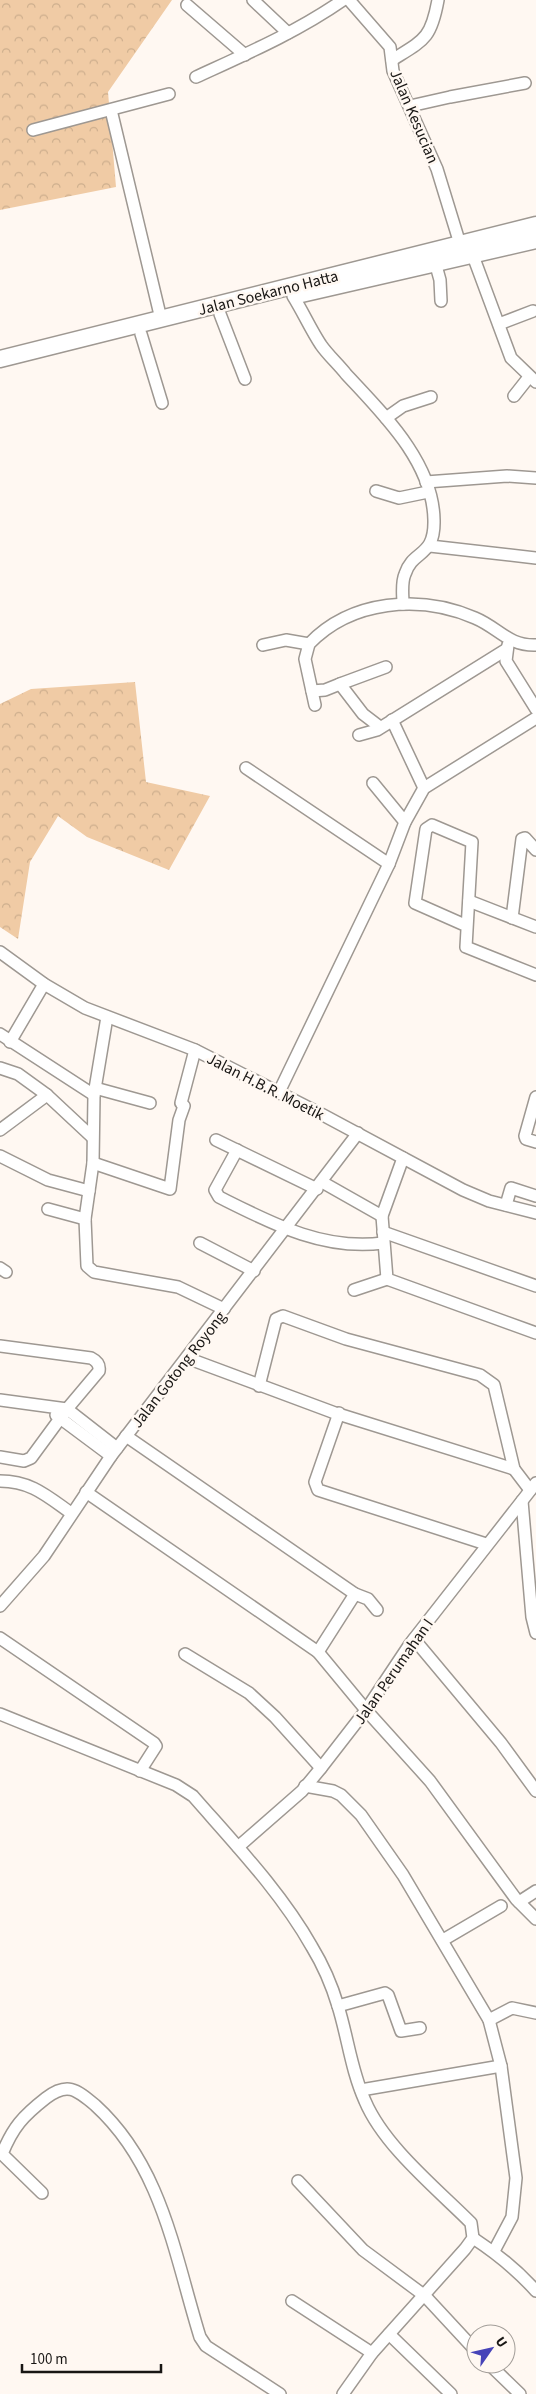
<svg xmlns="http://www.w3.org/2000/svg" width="536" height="2394" font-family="'Source Sans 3',sans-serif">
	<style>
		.forest { fill: url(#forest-crowns) }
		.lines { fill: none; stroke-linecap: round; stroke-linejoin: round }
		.minor-casing { stroke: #9e9892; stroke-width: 14 }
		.highway-casing { stroke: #9e9892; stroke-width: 19 }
		.minor { stroke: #fff; stroke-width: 11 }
		.highway { stroke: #fff; stroke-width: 16 }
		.labels { text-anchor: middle; stroke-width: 5; stroke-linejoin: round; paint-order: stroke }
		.street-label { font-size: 16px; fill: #181614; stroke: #fff8f2 }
	</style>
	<defs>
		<pattern id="forest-crowns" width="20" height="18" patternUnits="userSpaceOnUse" patternTransform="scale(1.25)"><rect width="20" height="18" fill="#f0cba5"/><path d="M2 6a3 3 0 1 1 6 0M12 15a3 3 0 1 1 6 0" fill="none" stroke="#cdae8d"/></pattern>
	</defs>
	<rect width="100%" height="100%" fill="#fff8f2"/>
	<!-- forest -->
	<g class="forest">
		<path d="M0 0H172L108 92 116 187 0 210Z"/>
		<path d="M135 682 146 782 210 796 169 870 87 837 58 816 30 862 18 939 0 927V704L31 689Z"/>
	</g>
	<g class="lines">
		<defs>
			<g id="minor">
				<path d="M253 0 288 33"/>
				<path d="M349 0 390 47 393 71 437 169 460 244"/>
				<path d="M187 5 245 55"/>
				<path d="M392 60C424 40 431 39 438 0"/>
				<path d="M196 77C246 54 297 32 343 0"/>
				<path d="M410 106 450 97 525 83"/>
				<path d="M111 110 161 319"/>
				<path d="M33 130 169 94"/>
				<path d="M472 253 511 358 536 382"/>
				<path d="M435 262 440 280 441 301"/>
				<path d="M293 296C303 312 311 330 321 345 328 355 338 364 346 374 383 414 433 462 434 520 435 558 413 549 405 574 401 583 403 595 403 604"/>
				<path d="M220 314 245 379"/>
				<path d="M499 324 533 311"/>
				<path d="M141 334 162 403"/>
				<path d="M514 396 529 377"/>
				<path d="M386 418 403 406 431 397"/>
				<path d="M426 482 507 476 536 478"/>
				<path d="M376 491 399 498 428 492"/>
				<path d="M430 546 536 558"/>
				<path d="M263 645 286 640 309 644"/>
				<path d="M508 645 506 661 536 709"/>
				<path d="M340 684 386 667"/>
				<path d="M312 691 325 690 340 684 363 714 380 727"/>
				<path d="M315 705 305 659 309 644C351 600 420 594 475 618 499 628 508 646 536 645"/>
				<path d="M392 720 424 788"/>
				<path d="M359 735 377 730 507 649"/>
				<path d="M246 768 389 864 405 822 424 788 536 718"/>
				<path d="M373 783 405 822"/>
				<path d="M469 901 536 927"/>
				<path d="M512 918 522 839 525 838 536 850"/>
				<path d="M467 926 415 903 426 829 432 825 472 842 466 947 536 975"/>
				<path d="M0 952 44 984 85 1008 195 1050 323 1115 463 1190 489 1201 536 1213"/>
				<path d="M107 1017 94 1095 93 1163 85 1219 87 1266 94 1272 178 1287 224 1309"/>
				<path d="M0 1034 94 1095"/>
				<path d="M10 1042 44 984"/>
				<path d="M0 1068 18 1074 47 1095 92 1137"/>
				<path d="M95 1088 150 1103"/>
				<path d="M279 1092 389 864"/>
				<path d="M536 1097 525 1136 526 1139 536 1142"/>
				<path d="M0 1130 47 1095"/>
				<path d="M216 1140 317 1189"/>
				<path d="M237 1150 215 1190 219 1197C271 1223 323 1251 383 1243"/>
				<path d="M0 1156 48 1180 89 1191"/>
				<path d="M403 1158 382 1216 387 1279 536 1333"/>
				<path d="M93 1163 170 1189 179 1120 184 1106 181 1103 195 1050"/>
				<path d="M322 1182 382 1216"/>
				<path d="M506 1205 511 1188 536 1196"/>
				<path d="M48 1209 85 1219"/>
				<path d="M383 1232 536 1286"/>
				<path d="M200 1243 254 1271"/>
				<path d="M0 1268 6 1272"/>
				<path d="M354 1290 387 1279"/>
				<path d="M0 1346 91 1358C97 1361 100 1365 99 1371L67 1409 31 1458 24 1461 0 1457"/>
				<path d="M187 1358 335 1413 514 1469"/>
				<path d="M259 1386 276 1319 283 1316 346 1339 480 1375 494 1385 514 1469 530 1490"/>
				<path d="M0 1400 67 1409 117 1448"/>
				<path d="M339 1413 315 1482 318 1490 486 1544"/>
				<path d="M56 1415 111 1456"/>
				<path d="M126 1436 355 1594 318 1652"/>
				<path d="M0 1481C31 1481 47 1496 71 1513"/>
				<path d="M86 1492 318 1652 366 1710 430 1781 516 1899 536 1919"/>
				<path d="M522 1501 532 1617 536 1633"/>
				<path d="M355 1594 368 1599 377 1610"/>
				<path d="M0 1606 44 1556 111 1456 358 1133"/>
				<path d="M0 1638 154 1743 156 1746 140 1771"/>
				<path d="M414 1639 501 1743 536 1791"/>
				<path d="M185 1654 249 1693 275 1717 321 1768"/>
				<path d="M0 1714 176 1785 193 1796C234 1843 281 1892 312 1947 323 1965 332 1986 338 2006 348 2038 351 2070 365 2101 384 2146 436 2188 471 2223L473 2238 465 2249 372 2353 343 2394"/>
				<path d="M305 1786 333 1791 341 1795 361 1815 403 1875 489 2020 501 2066 516 2178 512 2217 494 2251"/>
				<path d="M238 1847 302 1791 321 1768 366 1710 410 1644 536 1483"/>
				<path d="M519 1902 536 1891"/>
				<path d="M443 1940 501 1906"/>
				<path d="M338 2006 385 1993 388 1995 401 2031 420 2028"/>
				<path d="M489 2020 512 2008 536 2013"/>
				<path d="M361 2090 501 2066"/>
				<path d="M298 2181 363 2250 425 2296 476 2351"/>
				<path d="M42 2193 2 2154C13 2127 23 2116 46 2098 67 2082 76 2089 95 2105 162 2166 174 2253 200 2337L206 2346 280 2394"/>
				<path d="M473 2238C496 2253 517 2270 536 2291"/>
				<path d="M292 2301 372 2353"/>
				<path d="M389 2334 451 2394"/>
				<path d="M489 2364 520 2394"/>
			</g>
			<g id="highway">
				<path d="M297 295 536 240"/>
				<path d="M0 359 536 225"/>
			</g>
		</defs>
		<!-- minor casing -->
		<use href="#minor" class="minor-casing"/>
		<!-- highway casing -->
		<use href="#highway" class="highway-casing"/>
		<!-- minor -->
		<use href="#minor" class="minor"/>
		<!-- highway -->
		<use href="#highway" class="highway"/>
	</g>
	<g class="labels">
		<!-- street labels -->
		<g class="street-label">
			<text transform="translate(415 116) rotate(67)" y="6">Jalan Kesucian</text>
			<text transform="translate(268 292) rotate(-14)" y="6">Jalan Soekarno Hatta</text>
			<text transform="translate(266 1086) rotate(27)" y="6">Jalan H.B.R. Moetik</text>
			<text transform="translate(178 1369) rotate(-52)" y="6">Jalan Gotong Royong</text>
			<text transform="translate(393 1671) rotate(-55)" y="6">Jalan Perumahan I</text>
		</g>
	</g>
	<!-- north arrow -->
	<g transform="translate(491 2349) rotate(56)"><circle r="24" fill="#fff8f2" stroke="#a39e99"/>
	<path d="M0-4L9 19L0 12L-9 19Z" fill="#4643b8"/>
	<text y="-8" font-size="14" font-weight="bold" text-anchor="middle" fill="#181614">U</text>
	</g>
	<!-- scale -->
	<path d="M22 2364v8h139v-8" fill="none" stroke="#181614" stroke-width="2.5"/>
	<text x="30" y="2364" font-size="15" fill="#181614" stroke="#fff8f2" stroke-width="4" paint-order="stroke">100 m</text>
</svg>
